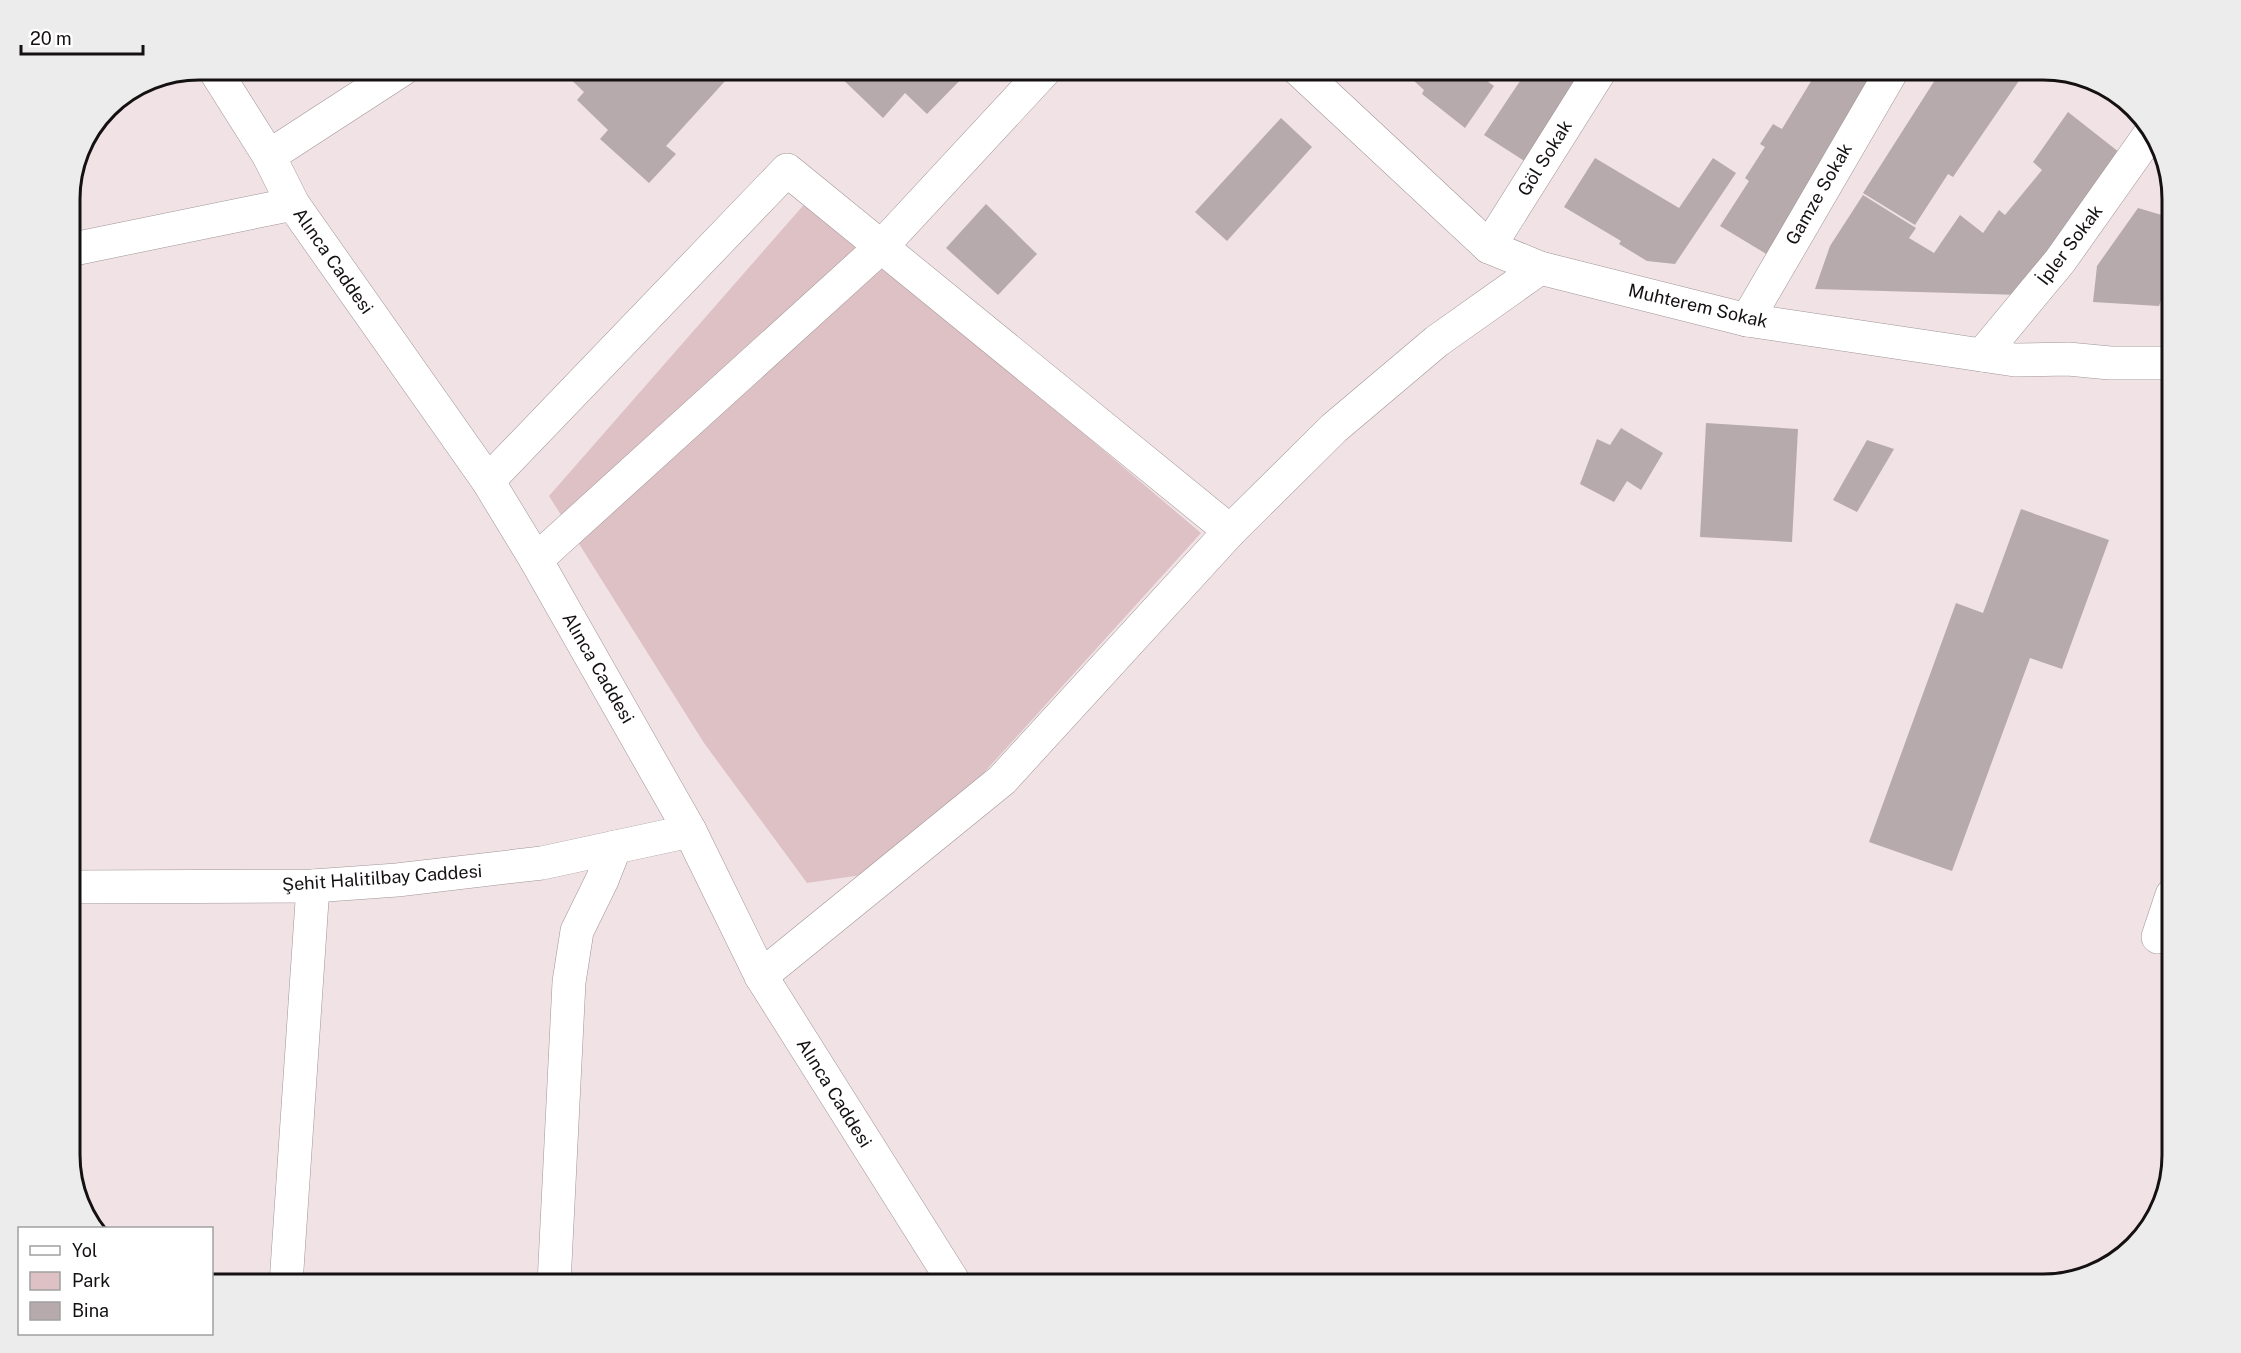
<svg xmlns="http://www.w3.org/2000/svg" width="2241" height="1353" font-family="'Public Sans',sans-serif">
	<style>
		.green { fill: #dec1c5 }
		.building { fill: #b6aaac }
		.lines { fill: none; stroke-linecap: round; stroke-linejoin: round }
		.minor-casing { stroke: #a09496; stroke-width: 34 }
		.tertiary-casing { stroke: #a09496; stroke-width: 34 }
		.secondary-casing { stroke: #a09496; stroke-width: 34 }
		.minor { stroke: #fff; stroke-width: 33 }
		.tertiary { stroke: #fff; stroke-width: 33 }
		.secondary { stroke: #fff; stroke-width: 33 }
		.labels { text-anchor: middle; stroke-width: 4.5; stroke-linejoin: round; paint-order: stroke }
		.street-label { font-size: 18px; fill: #151112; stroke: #fff }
		.rim { fill: none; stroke: #151112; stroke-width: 3 }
	</style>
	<rect width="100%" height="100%" fill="#f1e3e5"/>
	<!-- green -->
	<path class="green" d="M808 200 1201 533 896 870 807 883 704 743 549 496Z"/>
	<!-- building -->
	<g class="building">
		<path d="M560 69H736L666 146 676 154 649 183 600 139 608 130 577 100 584 92Z"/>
		<path d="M832 69H971L927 114 905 93 883 118Z"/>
		<path d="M1401 69H1471L1494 86 1465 128 1422 94 1424 90Z"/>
		<path d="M1516 69H1592L1529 164 1484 135 1520 81 1512 76Z"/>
		<path d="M1800 69H1884L1768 255 1720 226 1749 181 1745 178 1765 147 1760 144 1773 124 1782 129 1813 78Z"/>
		<path d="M1942 69H2027L1953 177 1948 174 1915 225 1863 193Z"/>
		<path d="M2068 112 2124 156 2022 295 1815 289 1830 246 1863 195 1916 228 1909 238 1934 253 1960 215 1983 233 1999 210 2005 215 2042 170 2033 162Z"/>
		<path d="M1281 118 1312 147 1227 241 1195 212Z"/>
		<path d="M1595 158 1679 208 1713 158 1736 173 1675 264 1647 261 1619 244 1621 241 1564 207Z"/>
		<path d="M986 204 1037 254 998 295 946 248Z"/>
		<path d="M2138 208 2172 218V232L2167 246 2172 247V269L2159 306 2093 302 2097 266Z"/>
		<path d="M1706 423 1798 429 1792 542 1700 537Z"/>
		<path d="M1621 428 1663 453 1641 490 1627 481 1614 502 1580 484 1597 439 1610 445Z"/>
		<path d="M1867 440 1894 449 1857 512 1833 500Z"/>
		<path d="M2021 509 2109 540 2062 669 2030 658 1952 871 1869 842 1956 603 1983 613Z"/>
	</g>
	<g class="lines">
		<defs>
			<g id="minor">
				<path d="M1298 69 1489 247 1540 268 1747 320 2015 360 2068 359 2110 363H2172"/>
				<path d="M269 156 403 69"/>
				<path d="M1489 247 1601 69"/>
				<path d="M69 250 293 204"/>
				<path d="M1747 320 1893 69"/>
				<path d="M1982 355 2060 261 2152 131"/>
				<path d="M488 481 787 170 1230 531"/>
				<path d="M536 560 881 247 1046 69"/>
				<path d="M2158 937 2172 895"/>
				<path d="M761 976 1002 780 1230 531 1334 428 1437 341 1540 268"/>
				<path d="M286 1284 313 886"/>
				<path d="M554 1284 569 982 577 931 602 880 615 847"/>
			</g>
			<path id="tertiary" d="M690 831 761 976 955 1284"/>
			<path id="secondary" d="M69 887 313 886 397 880 542 863 690 831 536 560 488 481 293 204 269 156 214 69"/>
		</defs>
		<!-- minor casing -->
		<use href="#minor" class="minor-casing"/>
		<!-- tertiary casing -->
		<use href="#tertiary" class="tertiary-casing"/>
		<!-- secondary casing -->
		<use href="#secondary" class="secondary-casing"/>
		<!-- minor -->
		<use href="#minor" class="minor"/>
		<!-- tertiary -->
		<use href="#tertiary" class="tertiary"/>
		<!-- secondary -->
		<use href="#secondary" class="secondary"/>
	</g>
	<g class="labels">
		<!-- street labels -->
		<g class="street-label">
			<text transform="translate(1545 158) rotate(-58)" y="6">Göl Sokak</text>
			<text transform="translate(1819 194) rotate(-60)" y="6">Gamze Sokak</text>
			<text transform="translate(2070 245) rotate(-53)" y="6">İpler Sokak</text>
			<text transform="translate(333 261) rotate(55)" y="6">Alınca Caddesi</text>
			<text transform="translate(1698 306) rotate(13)" y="6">Muhterem Sokak</text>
			<text transform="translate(598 668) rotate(60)" y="6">Alınca Caddesi</text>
			<text transform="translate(382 878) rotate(-4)" y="6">Şehit Halitilbay Caddesi</text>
			<text transform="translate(834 1093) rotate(58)" y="6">Alınca Caddesi</text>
		</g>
	</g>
	<!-- crop -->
	<path d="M0 0H2241V1353H0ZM199 80H2043A119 119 0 0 1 2162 199V1155A119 119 0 0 1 2043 1274H199A119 119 0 0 1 80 1155V199A119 119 0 0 1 199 80Z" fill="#ececec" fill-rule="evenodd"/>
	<path class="rim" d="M199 80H2043A119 119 0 0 1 2162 199V1155A119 119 0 0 1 2043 1274H199A119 119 0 0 1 80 1155V199A119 119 0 0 1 199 80Z"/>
	<!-- legend -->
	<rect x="18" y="1227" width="195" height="108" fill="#ffffff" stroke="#a1a0a0" stroke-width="1.5"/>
	<rect x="30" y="1246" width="30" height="9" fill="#ffffff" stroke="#a1a0a0" stroke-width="1.5"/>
	<text x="72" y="1257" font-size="18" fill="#151112">Yol</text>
	<rect x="30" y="1272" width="30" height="18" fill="#dec1c5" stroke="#a1a0a0" stroke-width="1.5"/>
	<text x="72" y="1287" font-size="18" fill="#151112">Park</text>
	<rect x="30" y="1302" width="30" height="18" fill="#b6aaac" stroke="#a1a0a0" stroke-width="1.5"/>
	<text x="72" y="1317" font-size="18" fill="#151112">Bina</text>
	<!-- scale -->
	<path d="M21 45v9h122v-9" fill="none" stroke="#151112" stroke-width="3"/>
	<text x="30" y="45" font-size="18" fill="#151112" stroke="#ffffff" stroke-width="4.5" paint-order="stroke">20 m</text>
</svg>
